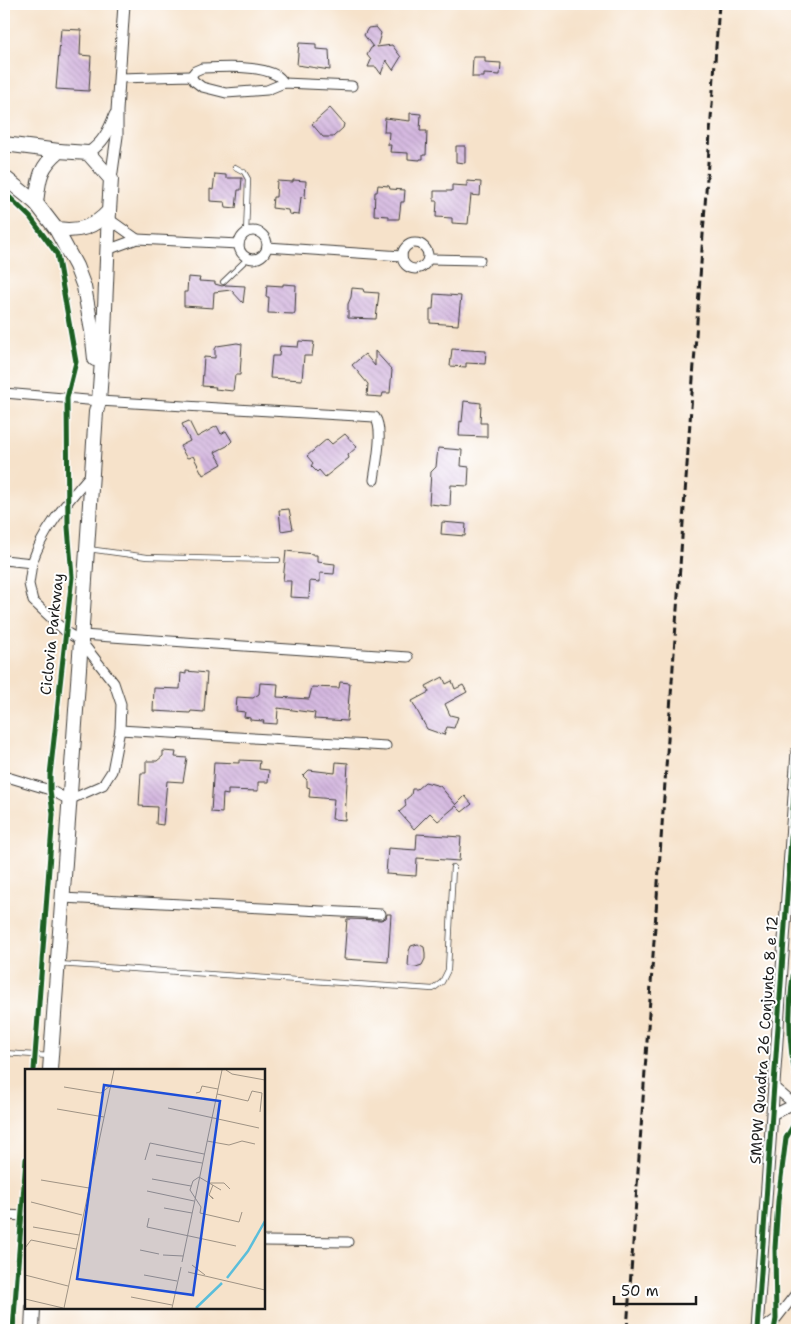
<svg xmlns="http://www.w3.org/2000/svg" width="801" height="1334" font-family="'Shantell Sans',sans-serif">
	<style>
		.building { fill: url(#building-back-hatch) }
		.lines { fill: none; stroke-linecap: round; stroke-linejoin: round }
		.service-casing { stroke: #3d3a36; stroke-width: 6 }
		.minor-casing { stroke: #3d3a36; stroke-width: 11 }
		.tertiary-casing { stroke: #3d3a36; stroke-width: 13 }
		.secondary-casing { stroke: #3d3a36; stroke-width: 16 }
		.service { stroke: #fff; stroke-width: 4.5 }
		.minor { stroke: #fff; stroke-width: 9 }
		.tertiary { stroke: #fff; stroke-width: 11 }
		.secondary { stroke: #fff; stroke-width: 14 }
		.rail { stroke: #1c1c1c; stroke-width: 3; stroke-dasharray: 8 4; stroke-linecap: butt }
		.cycleway-casing { stroke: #fff; stroke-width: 8 }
		.cycleway { stroke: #1b5e20; stroke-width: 5 }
		.labels { text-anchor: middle; stroke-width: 4; stroke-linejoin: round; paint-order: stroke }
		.street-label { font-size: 15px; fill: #1c1c1c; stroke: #fff }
		.inset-river { fill: none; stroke: #5bbeda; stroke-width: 2.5 }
		.inset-road { fill: none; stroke: #9f9384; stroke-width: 1 }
		.view { fill: #1d4ed8; fill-opacity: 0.15; stroke: #1d4ed8; stroke-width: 2.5 }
		.inset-edge { fill: none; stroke: #1c1c1c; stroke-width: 2.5 }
	</style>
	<defs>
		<pattern id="building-back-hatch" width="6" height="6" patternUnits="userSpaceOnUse" patternTransform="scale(1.25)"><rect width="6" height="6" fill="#d4b7df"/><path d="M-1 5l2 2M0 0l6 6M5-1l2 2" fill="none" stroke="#b59dbf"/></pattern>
	</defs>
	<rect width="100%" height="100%" fill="#fff"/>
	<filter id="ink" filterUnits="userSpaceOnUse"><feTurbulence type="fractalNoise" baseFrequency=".02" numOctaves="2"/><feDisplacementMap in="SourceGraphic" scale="10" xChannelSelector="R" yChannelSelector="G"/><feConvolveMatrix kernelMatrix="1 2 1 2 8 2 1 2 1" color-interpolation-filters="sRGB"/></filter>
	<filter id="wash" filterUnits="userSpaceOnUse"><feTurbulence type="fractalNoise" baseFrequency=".0096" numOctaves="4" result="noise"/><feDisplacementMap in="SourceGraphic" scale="20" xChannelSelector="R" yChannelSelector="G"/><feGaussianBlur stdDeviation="1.12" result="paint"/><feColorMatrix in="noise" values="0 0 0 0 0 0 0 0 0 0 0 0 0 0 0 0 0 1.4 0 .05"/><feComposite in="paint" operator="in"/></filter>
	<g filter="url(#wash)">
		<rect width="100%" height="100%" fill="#f6e2ca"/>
		<g id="blocks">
			<!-- building -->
			<g class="building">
				<path d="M376 27 381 33 377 47 392 45 401 57 393 70 386 60 381 74 376 67H368L371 60 367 55 371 48 373 47 364 35 368 28Z"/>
				<path d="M61 29 81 30 80 55 91 56 89 91 56 89Z"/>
				<path d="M299 43 316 44V49L329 50 330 70 297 65Z"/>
				<path d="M473 57H485V62L501 63 500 75 484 74V77H472Z"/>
				<path d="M330 108 344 124 343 128 333 137H323L312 124Z"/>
				<path d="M410 113 421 114 420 131H427L426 155H423V159H420V160L408 159V153L390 152 391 145H388L389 132H384L385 118 410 121Z"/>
				<path d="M456 146H465V163L456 162Z"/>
				<path d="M215 174 226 175V178H242L241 190H238L236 208 226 207 225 202 210 201V189L213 190Z"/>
				<path d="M293 180 306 181 305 198 301 197 299 215 289 214 288 210 272 208 273 197H276L277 181 293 182Z"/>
				<path d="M467 181 481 182 480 196 471 195 468 224 452 223V218L436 217 437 201H434V191H452V185L467 186Z"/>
				<path d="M378 185 389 186 390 189 405 190 404 202H401L399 219H389V216L374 215 375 192H377Z"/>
				<path d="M188 277 200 278 199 281 215 282V284L222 286 226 285 245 286 243 303 231 290 214 292 213 308 184 306V292H187Z"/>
				<path d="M283 284 296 285 295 312 294 314 268 313 269 297H266L267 285 283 286Z"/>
				<path d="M352 288 363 289 364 292 379 293 376 319 348 318V304L351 297Z"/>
				<path d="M434 294 461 296 458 325 430 323V309H433Z"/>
				<path d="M299 341 314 342 312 356H304L302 380 270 378 272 356H279L280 346 298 347Z"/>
				<path d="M237 343 242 344 240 375H235L233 391 215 389 216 387 202 386 204 357 215 358V349L217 346Z"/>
				<path d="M452 349 486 351 485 364 466 363V367L450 366Z"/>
				<path d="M375 351 392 370 390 393H383L382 397 367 396 368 384 352 365 365 354 375 366Z"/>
				<path d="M464 401 481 403 480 423H487V437L459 436 460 421 462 422Z"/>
				<path d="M189 421 197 437 217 426 221 434 226 431 232 441 227 446 215 452 222 464 203 475 193 456 188 458 186 457 180 446 190 441 182 424Z"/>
				<path d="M345 434 357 447 348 455 349 458 325 477 319 470 317 472 311 466 313 463 307 456 327 439 332 444Z"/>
				<path d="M438 448 462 450 461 466 469 467 468 486 451 485 450 506 429 504 431 472 436 467Z"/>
				<path d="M289 509 293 529 281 531 279 510Z"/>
				<path d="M442 522 466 524 465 536 441 534Z"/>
				<path d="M286 551 313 554V555H317V562L335 564 334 574 320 573V582L310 581 309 598 290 597 291 581H283Z"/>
				<path d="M186 671 207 673 204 712 191 711 190 713 153 711 154 688 180 689 181 673 186 674Z"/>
				<path d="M443 677 446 684 452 681 455 689 463 685 467 692 445 704 450 715 458 717 454 728 447 727 444 735 427 729 412 701 429 692 426 686Z"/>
				<path d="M340 682 350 683 347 721 314 719 315 713 278 708 277 724 263 723 264 721 250 720V718L244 717 245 712 236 711 237 697 253 698 259 694 260 683 278 684 277 697 309 699 312 687 339 688Z"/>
				<path d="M163 751 176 752 175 757 187 758 183 782 167 781 163 825 156 824 157 807 139 806 141 773H146V761H157L163 756Z"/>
				<path d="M239 760 260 761 259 769 269 770 268 782H258V791L228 790V795L223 794 222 813 211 812 214 762 239 763Z"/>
				<path d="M336 762 348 763 345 820 332 819 334 799 309 797 310 788 307 787V780L303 776 309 770 335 773Z"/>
				<path d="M425 782 440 786 456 805 465 796 472 804 462 812 456 806 438 821 430 813 414 829 399 812 406 806 405 800 411 795 412 789H417Z"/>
				<path d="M417 834 461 837 459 861 417 858 416 876 386 874 388 848 416 850Z"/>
				<path d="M387 914H391L388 962 344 959 347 919 381 920 386 918Z"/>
				<path d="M418 944 424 947 425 953V959L422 965 416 967 408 966 409 951 411 946Z"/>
			</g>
		</g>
	</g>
	<g filter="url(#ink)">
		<use href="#blocks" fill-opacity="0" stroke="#3d3a36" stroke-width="1"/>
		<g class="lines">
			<defs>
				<g id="service">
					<path d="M235 167 244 172 248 179 246 234"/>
					<path d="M223 282 248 258"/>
					<path d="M88 549 147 557 278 560"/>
					<path d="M58 964 433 989 442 982 448 970 453 867"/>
					<path d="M4 1053 50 1056"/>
				</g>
				<g id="minor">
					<path d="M191 76 195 71 202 68C222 67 259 65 276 75 280 77 282 80 284 83"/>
					<path d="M119 78 191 76 194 81 202 87 226 93 267 90 284 83 352 86"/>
					<path d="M109 219 137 239"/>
					<circle cx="253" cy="245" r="14"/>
					<circle cx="415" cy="256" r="13"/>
					<path d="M267 247 402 256"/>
					<path d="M107 250 137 239 239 244"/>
					<path d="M428 259 480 260"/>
					<path d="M4 393 99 401 375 417C384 430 376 464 374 480"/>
					<path d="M4 560 32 563 29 584 33 601 66 632 81 641 114 683 121 704 120 730 112 771 103 785 69 800 50 790 4 776"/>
					<path d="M32 563C43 529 68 501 91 474"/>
					<path d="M82 635 408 657"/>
					<path d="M120 730 386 746"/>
					<path d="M62 898 381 914"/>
					<path d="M775 1088 794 1104"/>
					<path d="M772 1115 794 1104H797"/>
					<path d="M4 1215 26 1216"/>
					<path d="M264 1241 348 1242"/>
					<path d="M761 1330 776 1319 797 1292"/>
				</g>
				<g id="tertiary">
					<path d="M88 153C103 143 109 131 115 115"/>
					<path d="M111 179 117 136V111L124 4"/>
					<path d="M757 1330 797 752"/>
				</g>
				<g id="secondary">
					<path d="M4 144 59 151"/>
					<path d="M59 151 88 153 111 179 109 211C94 228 78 232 56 229L36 203C39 178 39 168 59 151Z"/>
					<path d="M4 177 36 203"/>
					<path d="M56 229 76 266 84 287 92 331 95 359"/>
					<path d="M50 1070 81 641 96 412 99 401 104 333 109 211"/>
					<path d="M32 1330 33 1308"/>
				</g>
			</defs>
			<!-- service casing -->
			<use href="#service" class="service-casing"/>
			<!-- minor casing -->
			<use href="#minor" class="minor-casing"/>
			<!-- tertiary casing -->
			<use href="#tertiary" class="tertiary-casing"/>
			<!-- secondary casing -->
			<use href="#secondary" class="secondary-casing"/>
			<!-- service -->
			<use href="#service" class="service"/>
			<!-- minor -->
			<use href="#minor" class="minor"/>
			<!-- tertiary -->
			<use href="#tertiary" class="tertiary"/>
			<!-- secondary -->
			<use href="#secondary" class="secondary"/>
			<!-- rail -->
			<path class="rail" d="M627 1330 719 4"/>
			<defs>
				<g id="cycleway">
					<path d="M4 192 30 217 57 254 76 362 67 398 68 527 72 577 50 775V790L53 814 34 1070"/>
					<path d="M797 954C789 991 786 1042 797 1079"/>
					<path d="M13 1330 26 1159"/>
					<path d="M757 1330 797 752"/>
					<path d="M774 1330 776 1319 775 1248 778 1201 786 1138 797 1119"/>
				</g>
			</defs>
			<!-- cycleway casing -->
			<use href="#cycleway" class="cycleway-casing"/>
			<!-- cycleway -->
			<use href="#cycleway" class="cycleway"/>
		</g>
	</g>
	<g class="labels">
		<!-- street labels -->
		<g class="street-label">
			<text transform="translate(52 634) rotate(-84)" y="5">Ciclovia Parkway</text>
			<text transform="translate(764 1040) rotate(-86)" y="5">SMPW Quadra 26 Conjunto 8 e 12</text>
		</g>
	</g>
	<!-- overview -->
	<g transform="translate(25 1069)">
		<rect width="240" height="240" fill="#f6e2ca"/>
		<path class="inset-river" d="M202 209 223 182 240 152M171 239 197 214"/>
		<path class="inset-road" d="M201 1 207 5 240 11M39 18 76 24 85 17M171 24 175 23 177 17 193 20M192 25 223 32 227 22 237 24 235 43M143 39 234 59M32 40 79 48M182 72 204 76 217 72 230 75M131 86 177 94M120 91 125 74 179 85M127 110 166 117M16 111 64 119M185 114H199L205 120M196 121 174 108 168 112 165 121 176 138 175 144 214 153 217 143M122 122 169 132M184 126 188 130V129L184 126 188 116M6 133 57 146M139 139 167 144M124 149 122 158 211 177M8 158 54 166M0 179 6 171 51 180M115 181 134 185M138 186 158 187M157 193 197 1M167 196 180 206M163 203 240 221M0 206 43 217M119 206 152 212M106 228 147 236M0 230 38 239M39 239 89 1M147 239 156 198"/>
		<path class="view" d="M79 16 195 32 168 226 52 210Z"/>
		<rect width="240" height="240" class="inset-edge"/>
	</g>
	<!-- margin -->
	<rect width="801" height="1334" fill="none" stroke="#fff" stroke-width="20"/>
	<!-- scale -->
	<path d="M614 1296v8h82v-8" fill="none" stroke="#1c1c1c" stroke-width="2.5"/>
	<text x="621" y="1296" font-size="15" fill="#1c1c1c" stroke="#ffffff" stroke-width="4" paint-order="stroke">50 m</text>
</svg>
